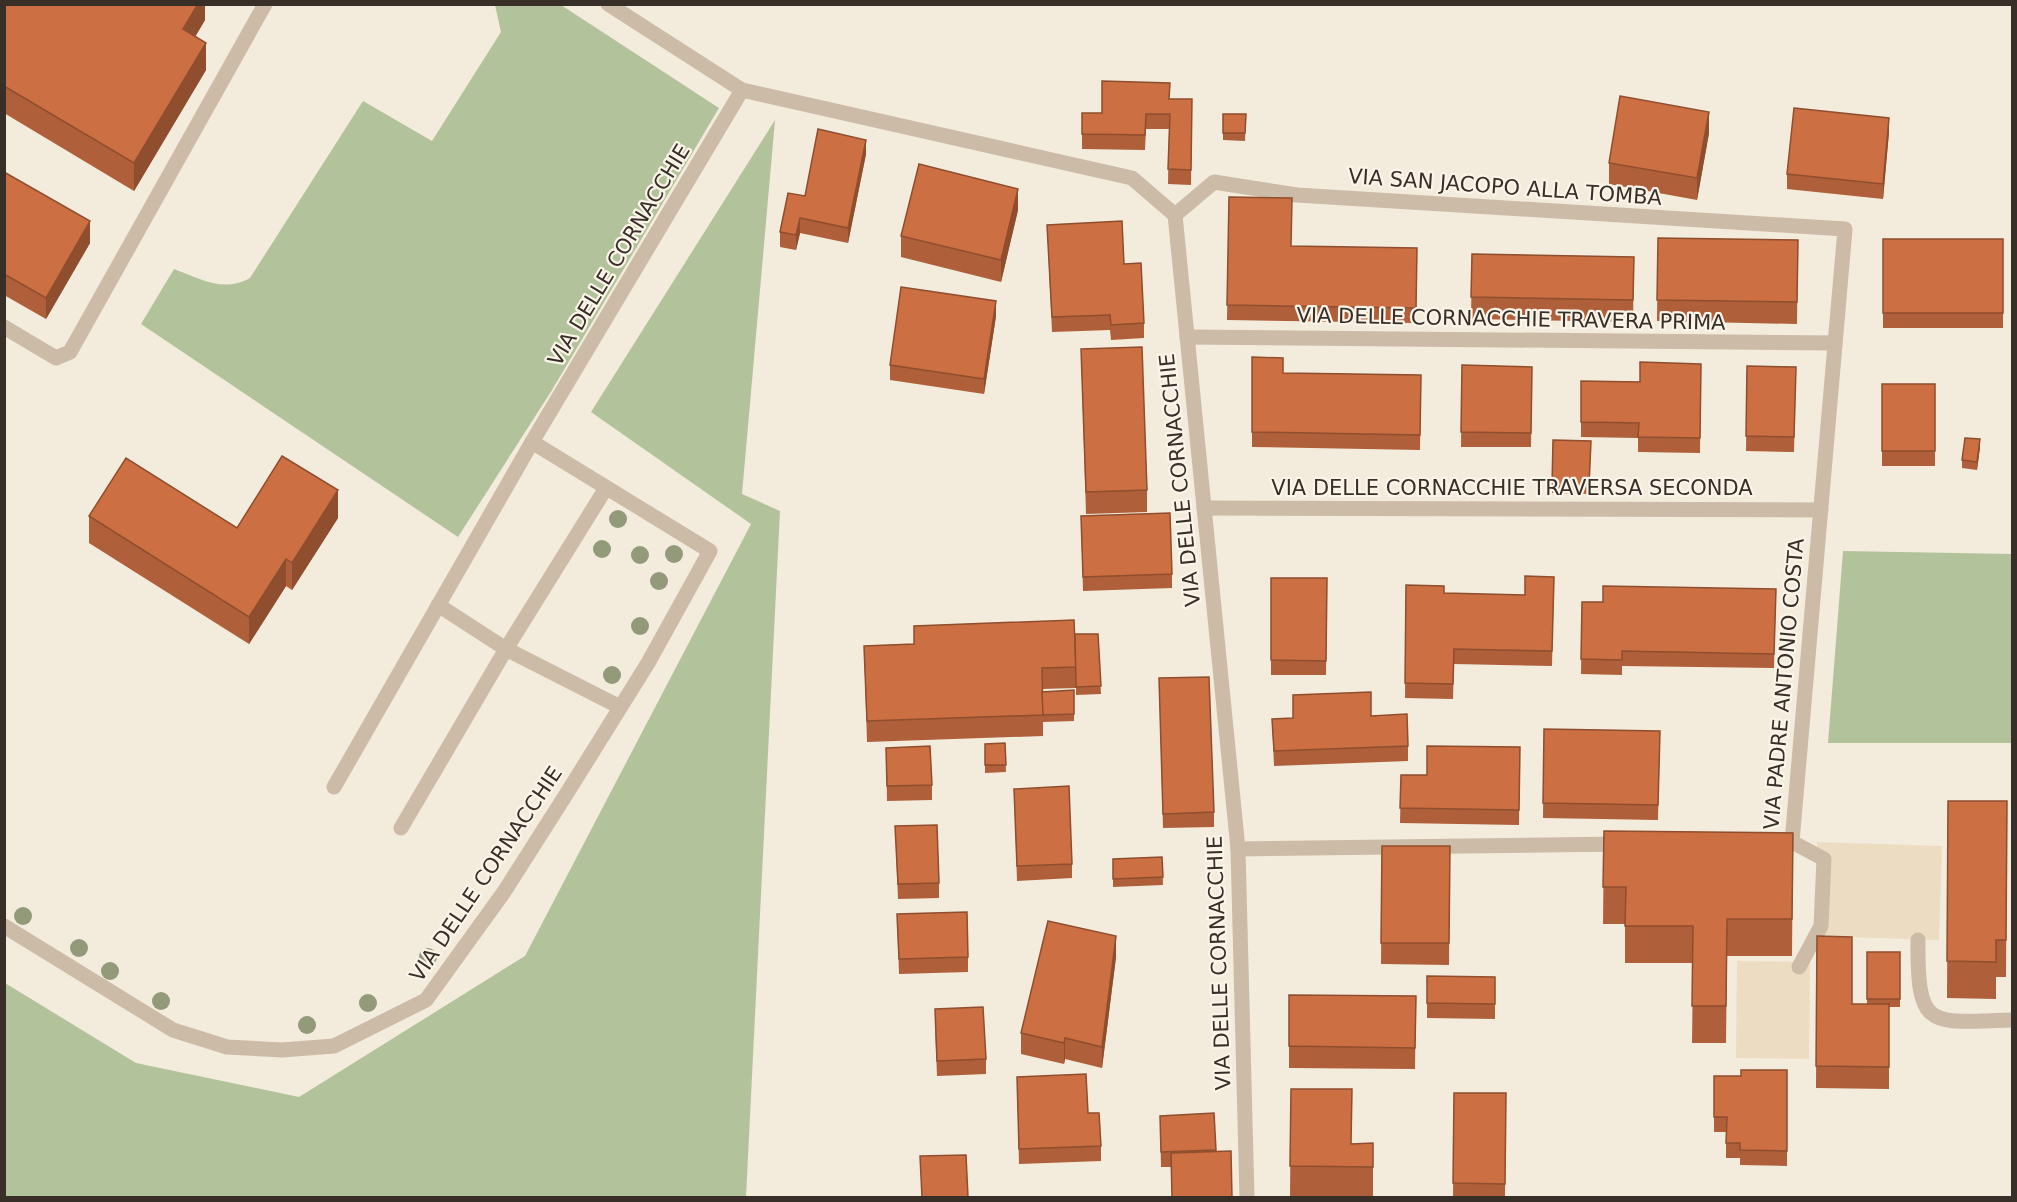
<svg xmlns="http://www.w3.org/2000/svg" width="2017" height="1202" font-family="'DejaVu Sans',sans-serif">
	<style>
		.green { fill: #b2c39b }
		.plaza { fill: #ecddc2 }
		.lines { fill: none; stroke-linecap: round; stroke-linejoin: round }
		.service { stroke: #ccbba7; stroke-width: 15 }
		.minor { stroke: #ccbba7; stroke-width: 15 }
		.tree { fill: #929a7a }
		.wall { fill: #af5f39 }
		.shaded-wall { fill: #8f4e2e }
		.building { fill: #cc6f42; stroke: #8f4e2e; stroke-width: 1.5 }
		.labels { text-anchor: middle; stroke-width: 4.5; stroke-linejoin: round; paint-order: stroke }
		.street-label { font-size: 21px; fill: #382f28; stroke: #fbf4e9 }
	</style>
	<rect width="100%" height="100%" fill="#f3ebdc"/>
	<!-- green -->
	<g class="green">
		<path d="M495 5H561L719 108 552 390 458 537 141 324 174 269C201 279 223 293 250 278L363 101 432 141 501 32Z"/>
		<path d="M775 120 742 494 780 511 746 1197H5V983L136 1063 299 1097 525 956 751 524 591 412Z"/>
		<path d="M1843 551 2012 554V743H1828Z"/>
	</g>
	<!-- plaza -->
	<g class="plaza">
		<path d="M1817 842 1942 846 1939 940 1816 936Z"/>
		<path d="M1737 961 1810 962 1809 1059 1736 1058Z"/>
	</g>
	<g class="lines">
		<!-- service -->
		<g class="service">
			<path d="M4 327 56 358 70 352 265 4"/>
			<path d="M438 605 506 649 620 707"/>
			<path d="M401 828 506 649 606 488"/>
			<path d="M1792 842 1824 859 1821 926 1799 967"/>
			<path d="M1918 940C1917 1032 1930 1022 2012 1020"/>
		</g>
		<!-- minor -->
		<g class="minor">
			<path d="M608 4 742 90 1132 178 1175 215 1238 849 1247 1198"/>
			<path d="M1175 215 1214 182 1297 195 1845 229 1792 842H1780"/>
			<path d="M1187 337 1835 343"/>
			<path d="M1204 508 1821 510"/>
			<path d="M334 787 532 442 742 90"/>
			<path d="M1238 849 1624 844"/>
			<path d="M4 926 173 1030 227 1047 282 1050 334 1046 426 1000 504 892 567 793 648 663 710 551 532 442"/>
		</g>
	</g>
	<!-- trees -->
	<g class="tree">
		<circle cx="618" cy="519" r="9"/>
		<circle cx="602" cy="549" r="9"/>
		<circle cx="674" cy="554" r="9"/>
		<circle cx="640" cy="555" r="9"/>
		<circle cx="659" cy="581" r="9"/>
		<circle cx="640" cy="626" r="9"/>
		<circle cx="612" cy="675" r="9"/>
		<circle cx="23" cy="916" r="9"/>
		<circle cx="79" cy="948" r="9"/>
		<circle cx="428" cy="957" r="9"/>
		<circle cx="110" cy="971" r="9"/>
		<circle cx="161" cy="1001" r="9"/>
		<circle cx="368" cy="1003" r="9"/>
		<circle cx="307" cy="1025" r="9"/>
	</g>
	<!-- wall -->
	<g class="wall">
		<path d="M4 4H205V20L195 37 206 70 134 191 4 113Z"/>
		<path d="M1170 99H1192L1191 185 1168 184 1169 129H1146L1145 150 1082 149V113H1102Z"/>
		<path d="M1223 114H1246L1245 141 1223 140Z"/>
		<path d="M1889 132 1883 199 1787 189V174Z"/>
		<path d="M1709 133 1697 200 1609 184V163Z"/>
		<path d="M866 154 848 243 800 233 796 250 780 247V232L805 196Z"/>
		<path d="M4 172 90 243 46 319 4 295Z"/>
		<path d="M1229 197 1291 246 1417 248 1416 323 1227 320Z"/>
		<path d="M1018 210 1001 282 901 257V236Z"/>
		<path d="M1047 225 1124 264 1144 323V338L1111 340 1110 330 1052 332Z"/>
		<path d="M1658 238 1798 240 1797 324 1657 321Z"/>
		<rect x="1883" y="239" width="120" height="89"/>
		<path d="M1472 254 1634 257 1633 322 1471 319Z"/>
		<path d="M996 316 984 394 890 380V365Z"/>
		<path d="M1081 349 1147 490V512L1086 514Z"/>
		<path d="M1252 357 1283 373 1421 375 1420 450 1252 447Z"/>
		<path d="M1701 364 1700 453 1638 452V438L1581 437V381L1640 382Z"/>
		<path d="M1462 365 1532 367 1531 447H1461Z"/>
		<path d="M1747 366 1796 367 1794 452 1746 451Z"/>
		<rect x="1882" y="384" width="53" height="82"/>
		<path d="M1553 440 1591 441 1589 494 1552 493Z"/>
		<path d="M1980 447 1977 470 1962 468V460Z"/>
		<path d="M89 516 237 528 338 518 292 590 286 586 249 644 89 543Z"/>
		<path d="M1081 516 1172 574V588L1083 591Z"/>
		<path d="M1554 577 1552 666 1454 664 1453 699 1405 698 1406 585 1444 593 1525 595Z"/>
		<path d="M1271 578H1327L1326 675H1271Z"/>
		<path d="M1776 589 1774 668 1622 666V675L1581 674 1582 602H1603Z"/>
		<path d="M1075 634H1098L1101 694 1076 695V688L1042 689V692L1074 690V721L1043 722V736L867 742 864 646 914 644Z"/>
		<path d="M1159 678 1214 812V827L1163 828Z"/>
		<path d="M1371 716 1408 746V761L1274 766 1272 719Z"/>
		<path d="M1544 729 1660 731 1658 820 1543 818Z"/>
		<path d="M1005 743 1006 772 985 773V744Z"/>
		<path d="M1520 747 1519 825 1400 823 1401 775H1427Z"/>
		<path d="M886 748 932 785V800L887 801Z"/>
		<path d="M1014 789 1072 864V878L1017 881Z"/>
		<path d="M1948 801H2007L2006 977H1996V999L1947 998Z"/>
		<path d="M895 826 939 883V898L898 899Z"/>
		<path d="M1604 831 1793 833 1792 956H1727L1726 1043H1692L1693 963H1625V924H1603Z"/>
		<path d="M1382 846H1450L1449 965 1381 964Z"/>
		<path d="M1162 857 1163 885 1113 887V859Z"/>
		<path d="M897 914 968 957V972L899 974Z"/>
		<path d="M1817 936 1852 1004H1867V952H1900V1007H1889V1089L1816 1088Z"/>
		<path d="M1116 957 1102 1068 1065 1059 1064 1064 1021 1054V1033Z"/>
		<path d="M1427 976 1495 977V1019L1427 1018Z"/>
		<path d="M1289 995 1416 996 1415 1069 1289 1068Z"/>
		<path d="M935 1024 986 1059V1074L937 1076Z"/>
		<path d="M1787 1070V1166L1740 1165V1158H1726V1132H1714V1076H1741Z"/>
		<path d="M1017 1077 1088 1113 1101 1146V1161L1019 1164Z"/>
		<path d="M1291 1089 1351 1144 1373 1143V1197H1290Z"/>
		<path d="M1454 1093H1506L1505 1197H1453Z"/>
		<path d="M1160 1116 1216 1150 1232 1197H1172L1171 1167H1161Z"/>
	</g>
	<!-- shaded-wall -->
	<g class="shaded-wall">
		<path d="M198 4H205V20L183 57V29Z"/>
		<path d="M206 43V70L134 191V163Z"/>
		<path d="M1709 112V133L1697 200V178Z"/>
		<path d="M1889 118V132L1883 199V184Z"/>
		<path d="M866 140V154L848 243V228Z"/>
		<path d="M1018 189V210L1001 282V260Z"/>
		<path d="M800 218V233L796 250V235Z"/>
		<path d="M90 221V243L46 319V298Z"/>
		<path d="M996 301V316L984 394V379Z"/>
		<path d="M1980 439V447L1977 470V462Z"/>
		<path d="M338 490V518L292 590V563Z"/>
		<path d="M286 559V586L249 644V617Z"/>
		<path d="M1116 936V957L1102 1068V1047Z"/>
		<path d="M1065 1038V1059L1064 1064V1043Z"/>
	</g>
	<!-- building -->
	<g class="building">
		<path d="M4 4H198L183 29 206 43 134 163 4 86Z"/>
		<path d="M1102 81 1170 83 1169 99H1192L1191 170 1168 169 1170 114H1146L1145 135 1082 134V113H1102Z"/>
		<path d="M1620 96 1709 112 1697 178 1609 163Z"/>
		<path d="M1794 108 1889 118 1883 184 1787 174Z"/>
		<path d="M1223 114H1246L1245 133H1223Z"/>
		<path d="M818 129 866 140 848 228 800 218 796 235 780 232 788 193 805 196Z"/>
		<path d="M919 164 1018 189 1001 260 901 236Z"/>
		<path d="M4 172 90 221 46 298 4 274Z"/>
		<path d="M1229 197 1292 198 1291 246 1417 248 1416 308 1227 305Z"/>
		<path d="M1122 221 1124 264 1141 263 1144 323 1111 325 1110 315 1052 317 1047 225Z"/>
		<path d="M1658 238 1798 240 1797 302 1657 300Z"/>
		<rect x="1883" y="239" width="120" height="74"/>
		<path d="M1472 254 1634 257 1633 300 1471 297Z"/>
		<path d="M901 287 996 301 984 379 890 365Z"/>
		<path d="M1142 347 1147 490 1086 492 1081 349Z"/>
		<path d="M1252 357 1283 358V373L1421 375 1420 435 1252 432Z"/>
		<path d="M1640 362 1701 364 1700 438 1638 437 1639 423 1581 422V381L1640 382Z"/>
		<path d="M1462 365 1532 367 1531 433 1461 432Z"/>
		<path d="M1747 366 1796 367 1794 437 1746 436Z"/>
		<rect x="1882" y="384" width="53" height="67"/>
		<path d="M1965 438 1980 439 1977 462 1962 460Z"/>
		<path d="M1553 440 1591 441 1589 486H1552Z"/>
		<path d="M282 456 338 490 292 563 286 559 249 617 89 516 126 458 237 528Z"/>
		<path d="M1170 513 1172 574 1083 577 1081 516Z"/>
		<path d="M1525 576 1554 577 1552 651 1454 649 1453 684 1405 683 1406 585 1444 586V593L1525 595Z"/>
		<path d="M1271 578H1327L1326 661 1271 660Z"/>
		<path d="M1603 586 1776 589 1774 654 1622 651V660L1581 659 1582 602H1603Z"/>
		<path d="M1074 620 1076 667 1042 668 1043 715 867 721 864 646 914 644V626Z"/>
		<path d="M1075 634H1098L1101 686 1076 687Z"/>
		<path d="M1209 677 1214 812 1163 814 1159 678Z"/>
		<path d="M1074 690V714L1043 715 1042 692Z"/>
		<path d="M1371 692V716L1407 714 1408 746 1274 751 1272 719 1293 718V695Z"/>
		<path d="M1544 729 1660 731 1658 805 1543 803Z"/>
		<path d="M1005 743 1006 765H985V744Z"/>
		<path d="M930 746 932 785 887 786 886 748Z"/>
		<path d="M1427 746 1520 747 1519 810 1400 808 1401 775H1427Z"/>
		<path d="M1069 786 1072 864 1017 866 1014 789Z"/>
		<path d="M1948 801H2007L2006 940H1996V962L1947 961Z"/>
		<path d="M937 825 939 883 898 884 895 826Z"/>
		<path d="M1604 831 1793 833 1792 919H1727L1726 1006H1692L1693 926H1625L1626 887H1603Z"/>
		<path d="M1382 846H1450L1449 943H1381Z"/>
		<path d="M1162 857 1163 877 1113 879V859Z"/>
		<path d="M967 912 968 957 899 959 897 914Z"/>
		<path d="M1048 921 1116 936 1102 1047 1065 1038 1064 1043 1021 1033Z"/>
		<path d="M1817 936 1852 937V1004H1889V1067L1816 1066Z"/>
		<rect x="1867" y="952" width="33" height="47"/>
		<path d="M1427 976 1495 977V1004L1427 1003Z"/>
		<path d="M1289 995 1416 996 1415 1048 1289 1046Z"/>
		<path d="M983 1007 986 1059 937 1061 935 1009Z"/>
		<path d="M1741 1070H1787V1151L1740 1150V1143H1726L1727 1117H1714V1076H1741Z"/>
		<path d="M1086 1074 1088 1113H1099L1101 1146 1019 1149 1017 1077Z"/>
		<path d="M1291 1089H1352L1351 1144 1373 1143V1167L1290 1166Z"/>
		<path d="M1454 1093H1506L1505 1184 1453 1183Z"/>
		<path d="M1214 1113 1216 1150 1161 1152 1160 1116Z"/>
		<path d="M1231 1151 1232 1197H1172L1171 1153Z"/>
		<path d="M966 1155 968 1197H922L920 1156Z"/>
	</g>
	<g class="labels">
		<!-- street labels -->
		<g class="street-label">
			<text transform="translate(1505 187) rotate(4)" y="7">VIA SAN JACOPO ALLA TOMBA</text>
			<text transform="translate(619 255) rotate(-59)" y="7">VIA DELLE CORNACCHIE</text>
			<text transform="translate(1511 319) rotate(1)" y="7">VIA DELLE CORNACCHIE TRAVERA PRIMA</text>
			<text transform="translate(1180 480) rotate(-96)" y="7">VIA DELLE CORNACCHIE</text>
			<text x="1512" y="495">VIA DELLE CORNACCHIE TRAVERSA SECONDA</text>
			<text transform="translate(1784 684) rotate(-85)" y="7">VIA PADRE ANTONIO COSTA</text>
			<text transform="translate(486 874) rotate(-56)" y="7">VIA DELLE CORNACCHIE</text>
			<text transform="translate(1219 963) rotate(-92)" y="7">VIA DELLE CORNACCHIE</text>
		</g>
	</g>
	<!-- border -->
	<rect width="2017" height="1202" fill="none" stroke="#382f28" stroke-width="12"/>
</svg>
